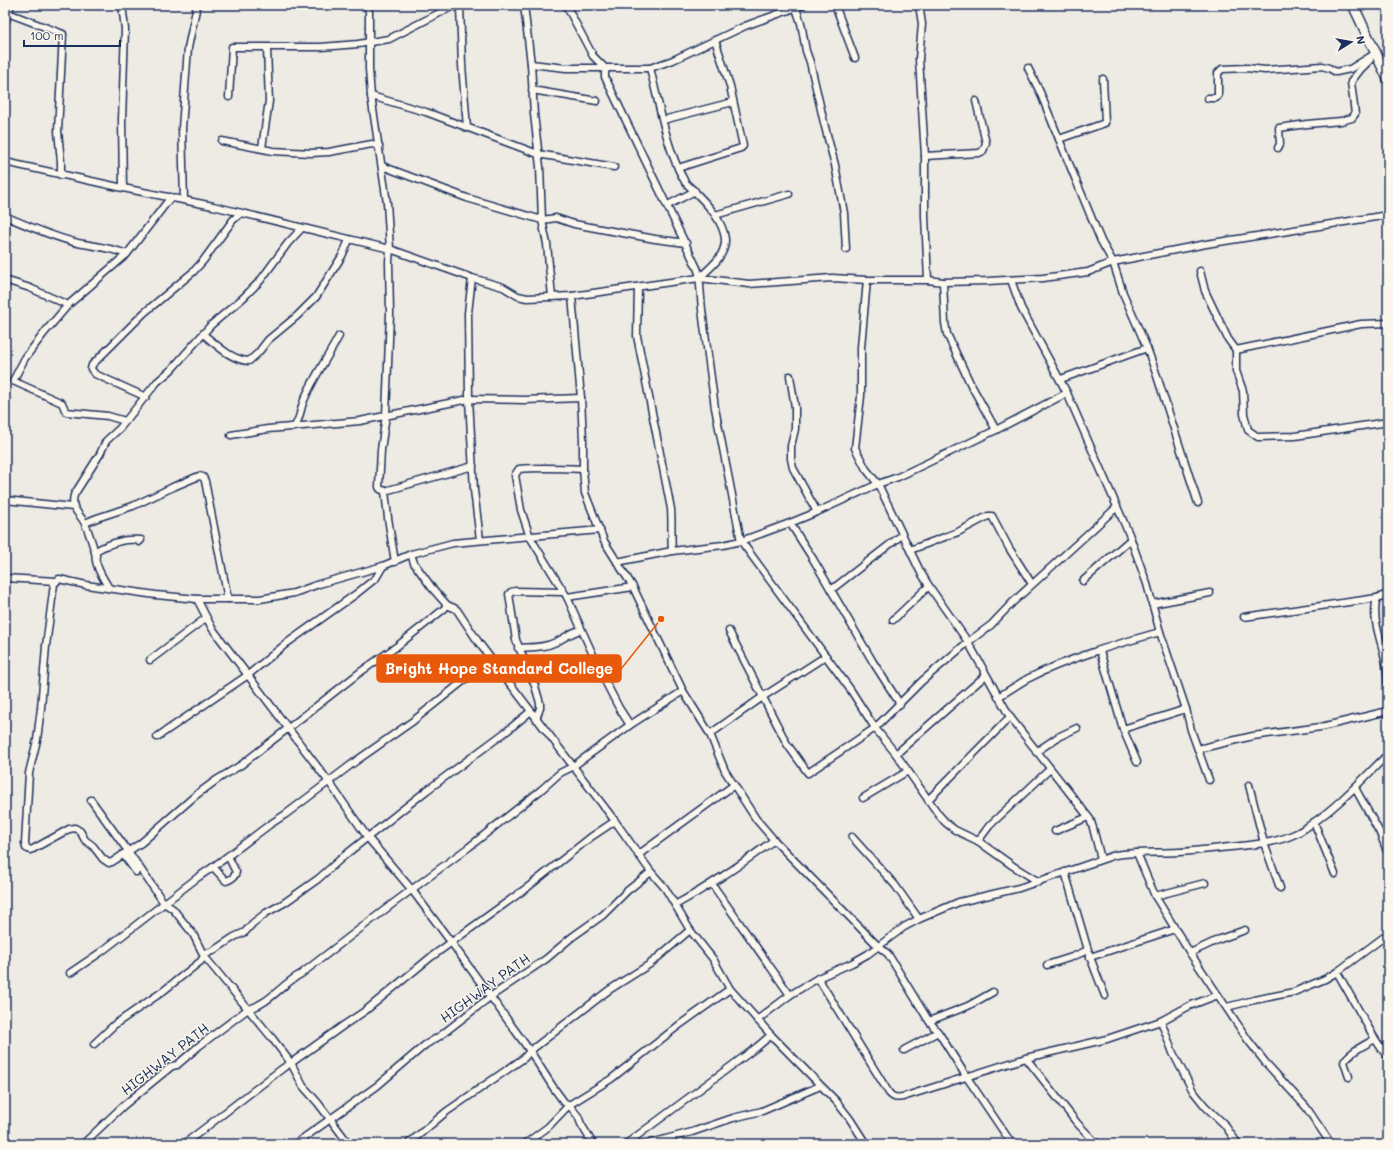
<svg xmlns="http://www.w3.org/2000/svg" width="1393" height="1149" font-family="Mali,sans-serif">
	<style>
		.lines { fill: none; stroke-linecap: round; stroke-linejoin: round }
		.street-casing { stroke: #1b2f5e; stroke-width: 9 }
		.secondary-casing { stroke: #1b2f5e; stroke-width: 12 }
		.street { stroke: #fbf7ec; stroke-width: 6 }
		.secondary { stroke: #fbf7ec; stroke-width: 9 }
		.labels { text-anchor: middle; stroke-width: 3; stroke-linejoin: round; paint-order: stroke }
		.street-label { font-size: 14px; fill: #1b2f5e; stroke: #fbf7ec }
		.leader { fill: none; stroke: #e8590c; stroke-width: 1.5 }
		.callout-dot { fill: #e8590c; stroke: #fbf7ec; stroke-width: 1.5 }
		.callout { fill: #e8590c; stroke: #e8590c; stroke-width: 1.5 }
		.callout-label { font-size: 15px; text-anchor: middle; font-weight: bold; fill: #fff }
	</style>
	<rect width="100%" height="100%" fill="#eeebe4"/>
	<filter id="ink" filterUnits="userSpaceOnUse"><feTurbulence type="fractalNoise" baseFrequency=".025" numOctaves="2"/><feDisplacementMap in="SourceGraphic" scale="8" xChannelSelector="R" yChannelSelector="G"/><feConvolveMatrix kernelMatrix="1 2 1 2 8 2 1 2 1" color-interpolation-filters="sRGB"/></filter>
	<g filter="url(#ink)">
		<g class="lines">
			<defs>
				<g id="street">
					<path d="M122 5 125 29 122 120 123 188"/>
					<path d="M367 5 369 12V69L371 96 387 203 390 249 389 262 390 314 386 415 381 450 379 487 380 489 385 491 473 466"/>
					<path d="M460 5 462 65 467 128"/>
					<path d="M524 5 531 64 534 114 540 167 542 220 547 244 552 297"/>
					<path d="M566 5 593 56 606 69 605 73V77L697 268 699 273 702 310 715 408 741 541 850 689 875 728 896 754 939 815 946 823 955 830 978 841 1013 866 1039 882"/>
					<path d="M835 5 855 58"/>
					<path d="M917 5 920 11 922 24 919 59 925 156V216L928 280"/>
					<path d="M796 8 801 23 806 51 810 62 825 127 835 165 844 213 846 249"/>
					<path d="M8 13 63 34 58 131 61 162V175"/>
					<path d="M5 24 11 5"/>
					<path d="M531 64 566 68H650L673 60 745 26 803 5"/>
					<path d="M650 68C658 100 665 139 678 168 680 173 683 178 685 182 688 186 693 189 696 193 708 205 723 221 725 239 726 256 710 268 699 278"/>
					<path d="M1028 68 1040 92 1059 139 1101 241 1113 262 1123 293 1147 348 1157 376 1198 503"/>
					<path d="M532 90 597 101"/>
					<path d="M371 96 426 112 538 154 614 167"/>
					<path d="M229 97 232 47H321L358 44 389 39 455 5"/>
					<path d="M1208 98H1216L1218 96V73L1222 69 1247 68 1265 70 1322 66 1329 68 1336 72 1350 69 1376 53"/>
					<path d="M663 120 733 102"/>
					<path d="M1059 139 1105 123 1103 79"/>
					<path d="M222 141 273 151 311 153 329 152 372 144 379 146"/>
					<path d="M262 148 269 101 267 48"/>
					<path d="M1278 148 1280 144 1279 128 1307 124 1341 121 1352 118 1355 114 1351 82 1360 70 1370 60"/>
					<path d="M925 156 979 153 983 151 986 143 976 101"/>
					<path d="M5 162 123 188 213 206 390 249 472 278 503 287 518 296 527 298 572 296 699 278 749 284 832 278 867 280H928L943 282 988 281 1043 278 1088 272 1113 262 1206 244 1388 215"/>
					<path d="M382 166 467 198 542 220 556 218 574 224 655 239 686 243"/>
					<path d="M678 168 741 148 743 146 730 86 715 40"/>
					<path d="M184 200 182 128 188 48 197 5"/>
					<path d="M668 205 695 191"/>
					<path d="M715 215 789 194"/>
					<path d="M5 216C28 226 53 237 78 243 95 246 111 248 127 254"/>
					<path d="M1200 271 1205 291 1228 339 1236 350V371L1243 391 1244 414 1248 430 1258 437 1295 436 1388 422"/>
					<path d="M472 278 468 313 469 399 474 490 480 540"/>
					<path d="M5 280 30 288 68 305"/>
					<path d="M867 280 861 347V396L855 448 866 469 878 484 920 571 929 586 968 642 1010 717 1090 819 1093 828 1101 859"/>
					<path d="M1011 280 1021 308 1067 393 1129 534 1147 584 1160 632 1186 709 1191 730 1209 780"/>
					<path d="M943 282 945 323 947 334 970 383 996 430"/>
					<path d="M638 287 637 336 671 509C672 523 671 537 672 551"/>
					<path d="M572 296 581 398 583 439V469L585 493 604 541 633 587 683 691 710 734 725 771 756 819 774 840 878 946 888 954 927 1018 940 1035 966 1076 1012 1144"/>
					<path d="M203 334C217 345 231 360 249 361L258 353 268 340 297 316 316 297 342 256 349 240"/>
					<path d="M1236 350 1361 324 1388 323"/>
					<path d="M790 376 795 407V429L791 446V459L793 468 817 512"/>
					<path d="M1061 379 1147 348"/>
					<path d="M146 397 95 374 91 369 92 365 144 313 193 272 203 261 233 220 241 213"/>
					<path d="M125 421 108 416 66 412 62 403 13 381 25 358 45 332 68 305 127 254 171 197"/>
					<path d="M294 427C301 419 300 407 305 398 314 377 328 357 339 336"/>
					<path d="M231 435 268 429 360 421 469 399 524 400 581 398"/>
					<path d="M583 469C561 468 540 467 519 469L515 475 521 510 530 537 567 597 603 677 619 708 630 725"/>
					<path d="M173 487 199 476 203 477 205 481 228 599"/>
					<path d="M385 491 388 518 395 562"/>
					<path d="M5 500 73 507"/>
					<path d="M85 523 97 518 133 506 175 486"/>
					<path d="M790 523 813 559 873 662 900 704"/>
					<path d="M910 550 958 532 988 516H992L1009 548 1032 584"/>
					<path d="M411 554 414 563 432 588 447 605 454 608 457 610 479 643 615 821 651 872 665 888 690 930 713 959 730 989 771 1035 836 1101 850 1119 866 1144"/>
					<path d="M96 556C93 546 90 535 86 526 81 513 70 511 74 495L100 454 106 441 120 428 157 382 171 370 211 325 243 298 260 281 288 243 302 228"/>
					<path d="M617 562 672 551 723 545 741 541 790 523 817 512 878 484 898 477 996 430 1067 393"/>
					<path d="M5 578 56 581"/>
					<path d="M1083 581 1131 539"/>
					<path d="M109 588C104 580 91 560 97 551 100 547 107 546 111 544 123 540 128 539 141 540L139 542"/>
					<path d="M831 590 902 535"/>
					<path d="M567 597 633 587"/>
					<path d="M1377 598C1371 619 1381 639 1385 659 1387 667 1387 676 1388 684"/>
					<path d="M197 599 212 628 329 782 368 838 412 890 451 942 530 1051 553 1087 564 1102 569 1105 578 1116 581 1124 593 1144"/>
					<path d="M1152 604 1210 593"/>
					<path d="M447 605 444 609 396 647 359 673 241 765 218 779 196 795 141 843 112 862 109 863 103 859 93 846 85 840 80 831 75 828 69 829 33 849 30 850 26 848 25 843 29 773 37 740 41 708 46 646 54 584 59 579 86 585 156 595 197 599H260L294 593 319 584 383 566 411 554 453 543 600 530"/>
					<path d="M1244 617 1377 598 1388 594"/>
					<path d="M893 620 929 586"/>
					<path d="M729 631 787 744 808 773 875 728 922 681 968 642 991 625 1012 603 1117 507"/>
					<path d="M518 648C531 647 544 648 556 642 565 638 571 632 581 630"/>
					<path d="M1100 651 1123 729 1137 762"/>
					<path d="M150 660 206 618"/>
					<path d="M998 697C1008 691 1017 685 1027 679 1066 659 1117 644 1160 632"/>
					<path d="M1388 699V701"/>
					<path d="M536 719 540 708V703L535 686 516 640 509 594 511 592 515 591 563 592"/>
					<path d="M1123 729 1186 709"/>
					<path d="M710 734 764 696 826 656"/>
					<path d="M157 737 248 675 287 643 356 594 376 578 383 566"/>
					<path d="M1198 749 1253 736 1321 727 1388 711"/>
					<path d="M1036 752 1058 737 1077 728"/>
					<path d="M896 754 986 675"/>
					<path d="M1249 785 1264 843 1280 888"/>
					<path d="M1355 788 1380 833 1388 854"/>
					<path d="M863 798 908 771"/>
					<path d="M91 800 128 851 164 903 173 909 193 934 204 956 272 1038 291 1063 303 1086 318 1103 349 1144"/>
					<path d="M928 800 1010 717"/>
					<path d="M1314 822 1335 874"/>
					<path d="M1055 831 1088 817"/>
					<path d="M852 837 895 885 919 919"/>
					<path d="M978 841 990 825 1050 769"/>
					<path d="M1137 853 1155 896 1190 953 1248 1040 1265 1062 1306 1107 1331 1144"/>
					<path d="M123 854 136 872"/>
					<path d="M638 855 734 785"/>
					<path d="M213 867 228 856"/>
					<path d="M1065 872 1090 957 1105 996"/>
					<path d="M712 884 790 995"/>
					<path d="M1155 896 1205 883"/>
					<path d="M675 905C710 886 742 864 774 840"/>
					<path d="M1190 953 1220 939 1245 930"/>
					<path d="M1090 957 1175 929"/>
					<path d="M1047 965 1072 957 1088 950"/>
					<path d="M1337 972 1375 1039 1388 1058"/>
					<path d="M70 973 101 952 197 878 213 867 226 881C230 880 235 877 236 872L228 856 269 825 286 814 356 761 413 721 491 659"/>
					<path d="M818 978 889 1093C893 1098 896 1098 903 1097L1026 1058 1107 1039 1161 1021 1189 1006 1218 995"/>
					<path d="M1227 1007 1254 1000 1294 992 1325 979 1337 972 1388 934"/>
					<path d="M757 1020 790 995 818 978 852 963 868 954 904 927 919 919 959 902 1019 888 1115 855C1136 852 1157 853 1179 852 1199 851 1219 848 1240 846 1260 844 1280 842 1299 832 1333 812 1360 782 1388 754"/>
					<path d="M929 1021 968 1006 993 992"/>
					<path d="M1161 1021 1173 1053 1193 1091 1205 1106 1224 1124 1238 1144"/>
					<path d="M94 1044 114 1025 162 992 201 961 204 956 207 953 213 951 234 937 245 932 253 923 266 913 284 903 318 879 344 856 426 791 507 731 531 711"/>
					<path d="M904 1050 938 1032"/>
					<path d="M1026 1058 1077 1123 1097 1144"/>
					<path d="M1349 1077 1344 1062C1349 1052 1365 1045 1375 1039"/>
					<path d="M83 1144 123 1106 156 1079 172 1066 177 1065 199 1046 248 1009C268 1005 283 983 301 974L391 905 469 847 541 790 560 773 572 767 630 725 683 691"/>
					<path d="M184 1144 283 1068 291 1063 344 1025 365 1011 431 957 528 887 591 837 615 821"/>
					<path d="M295 1144 377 1086 425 1045 440 1036 490 997 546 959 572 937 603 915 627 891 651 872"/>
					<path d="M408 1144 446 1112 524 1058 530 1051 609 990 650 964 690 930"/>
					<path d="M525 1144 548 1127 569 1105 611 1079 678 1026 730 989"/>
					<path d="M626 1144 757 1047 771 1035"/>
					<path d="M647 1144 692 1132 733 1118 762 1111 820 1086"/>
				</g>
				<path id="secondary" d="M1353 5 1388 79"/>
			</defs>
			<!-- street casing -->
			<use href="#street" class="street-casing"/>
			<!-- secondary casing -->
			<use href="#secondary" class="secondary-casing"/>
			<!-- street -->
			<use href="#street" class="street"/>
			<!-- secondary -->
			<use href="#secondary" class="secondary"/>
		</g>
	</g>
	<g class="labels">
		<!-- street labels -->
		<g class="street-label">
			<text transform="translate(485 988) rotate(-36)" y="5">HIGHWAY PATH</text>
			<text transform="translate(165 1059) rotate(-38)" y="5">HIGHWAY PATH</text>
		</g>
	</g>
	<!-- callouts -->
	<path class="leader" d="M661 619L621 669"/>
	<circle class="callout-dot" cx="661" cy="619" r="4"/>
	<rect class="callout" x="377" y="655" width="244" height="27" rx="4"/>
	<g class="callout-label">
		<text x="499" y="674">Bright Hope Standard College</text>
	</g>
	<!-- margin -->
	<rect width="1393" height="1149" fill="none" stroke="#fbf7ec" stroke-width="20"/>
	<rect x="10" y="10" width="1373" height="1129" fill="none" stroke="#1b2f5e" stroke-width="1.5" filter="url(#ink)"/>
	<!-- north arrow -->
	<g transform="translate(1351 42) rotate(79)" stroke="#fbf7ec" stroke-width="3" paint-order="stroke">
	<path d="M0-3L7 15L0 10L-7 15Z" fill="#1b2f5e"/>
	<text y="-6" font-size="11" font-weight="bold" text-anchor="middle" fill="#1b2f5e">N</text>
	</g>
	<!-- scale -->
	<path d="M24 40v6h96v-6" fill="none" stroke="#1b2f5e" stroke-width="2"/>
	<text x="30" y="40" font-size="12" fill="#1b2f5e" stroke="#fbf7ec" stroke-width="3" paint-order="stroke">100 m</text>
</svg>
